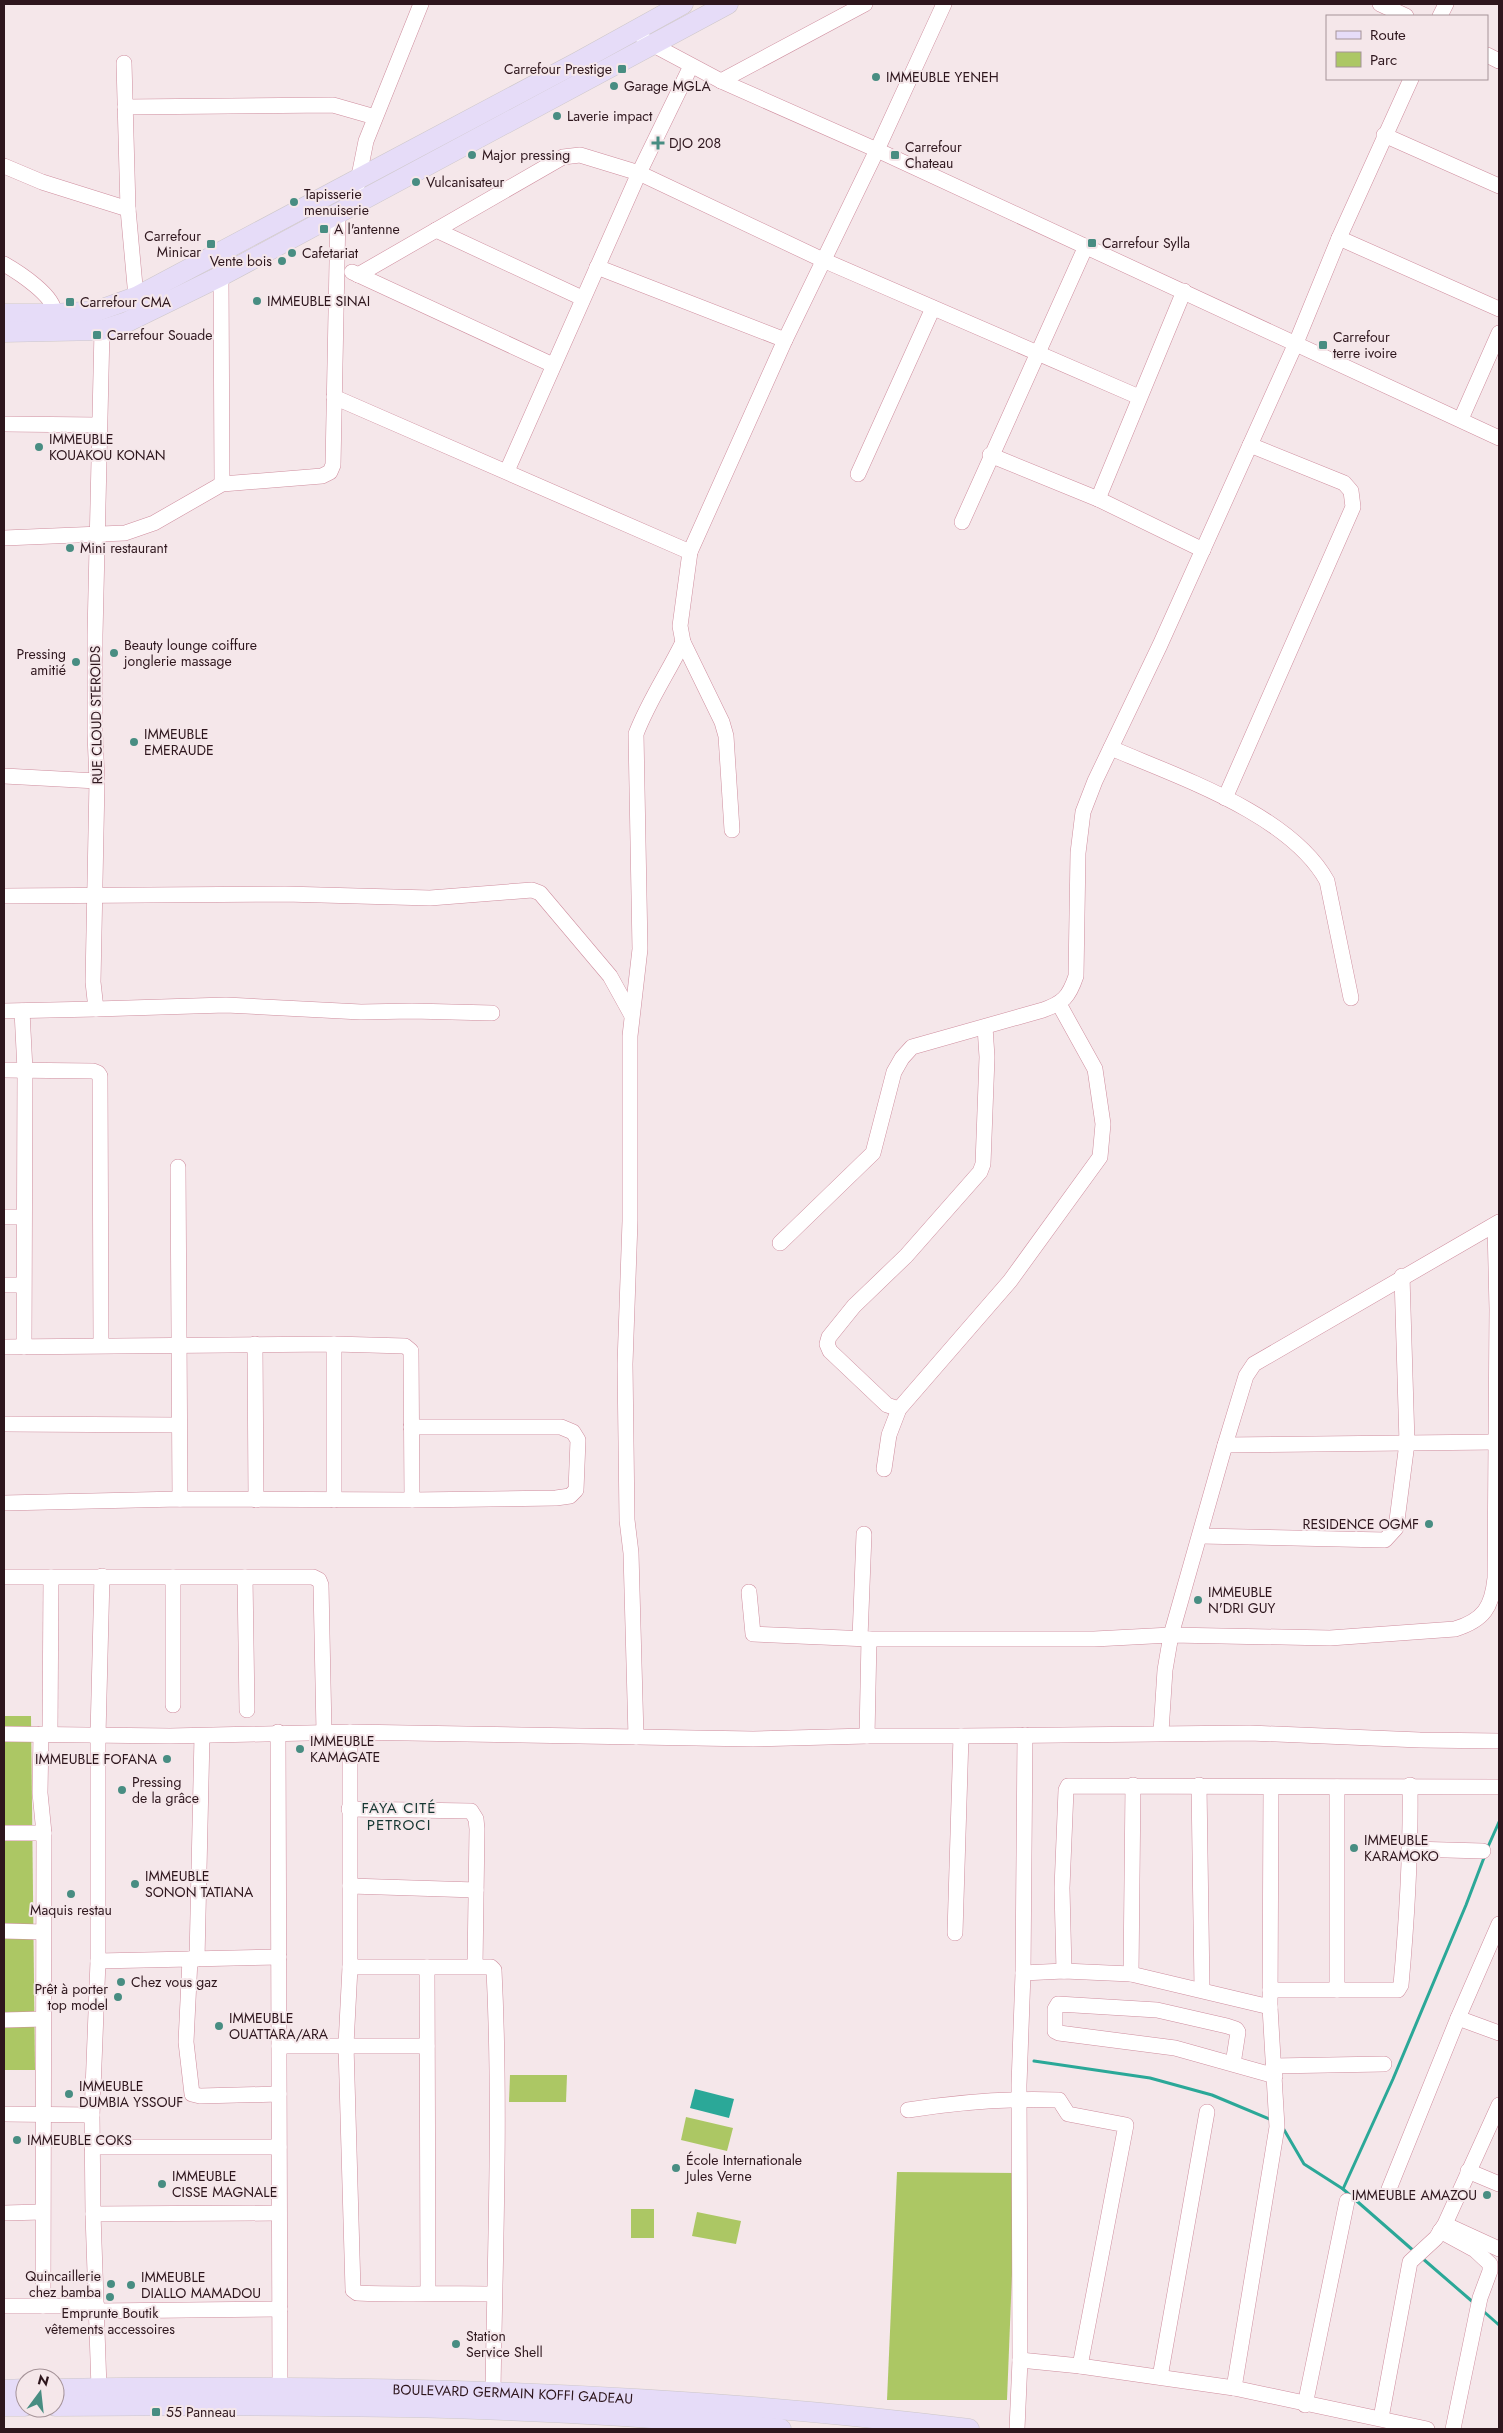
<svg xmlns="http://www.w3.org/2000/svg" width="1503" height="2433" font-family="Jost,sans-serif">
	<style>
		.green { fill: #acc764 }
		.water { fill: #2ba898 }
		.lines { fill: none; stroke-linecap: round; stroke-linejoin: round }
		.stream { stroke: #2ba898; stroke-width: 3 }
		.minor-casing { stroke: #cf8d9e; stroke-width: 16 }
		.major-casing { stroke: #cdc7c9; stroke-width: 21 }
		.minor { stroke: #fff; stroke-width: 15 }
		.major { stroke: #e6dcf8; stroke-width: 20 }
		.poi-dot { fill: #488d82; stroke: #f5e7ea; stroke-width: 2 }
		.labels { text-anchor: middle; stroke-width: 4; stroke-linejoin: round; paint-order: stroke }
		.poi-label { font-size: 14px; fill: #2e161d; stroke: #f5e7ea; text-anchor: start }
		.street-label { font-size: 14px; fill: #2e161d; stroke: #f5e7ea }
		.neighbourhood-label { font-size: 15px; letter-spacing: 1px; fill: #153631; stroke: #f5e7ea }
	</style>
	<rect width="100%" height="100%" fill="#f5e7ea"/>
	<!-- green -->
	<g class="green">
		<path d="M4 1716H31L35 2070H4Z"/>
		<path d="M510 2075H567L566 2102H509Z"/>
		<path d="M686 2117 733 2128 727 2151 681 2140Z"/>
		<path d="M897 2172 1016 2173 1007 2400H887Z"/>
		<rect x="631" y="2209" width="23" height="29"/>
		<path d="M697 2212 741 2221 736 2244 692 2236Z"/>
	</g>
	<!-- water -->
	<path class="water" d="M695 2089 734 2099 729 2118 690 2108Z"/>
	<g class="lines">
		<!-- stream -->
		<g class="stream">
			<path d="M1487 1849 1499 1822"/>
			<path d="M1034 2061 1150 2078 1212 2095 1272 2120"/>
			<path d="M1283 2128 1304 2164 1343 2189 1415 2252"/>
			<path d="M1343 2189 1393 2079 1466 1905 1485 1855"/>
			<path d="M1422 2258 1474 2303"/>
			<path d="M1482 2310 1499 2325"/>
		</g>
		<defs>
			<g id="minor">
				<path d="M1380 4 1406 16"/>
				<path d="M1440 16 1446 4"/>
				<path d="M644 40 721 81 877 150 1499 438"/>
				<path d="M1487 55 1499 61"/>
				<path d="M124 63 128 209 136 297"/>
				<path d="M721 81 865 4"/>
				<path d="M125 107 333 105 375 117"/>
				<path d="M1384 135 1499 186"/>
				<path d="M4 166 42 182 128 209"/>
				<path d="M357 186 366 141 421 4"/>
				<path d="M436 230 582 298"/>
				<path d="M1339 238 1499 309"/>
				<path d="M4 264C18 272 57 297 54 314"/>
				<path d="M597 267 785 340"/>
				<path d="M352 272 553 365"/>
				<path d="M358 275 563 157 580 155 639 173 823 260 1139 397"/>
				<path d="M221 276 222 484"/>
				<path d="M334 397 690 552"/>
				<path d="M1461 419 1499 333"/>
				<path d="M4 424 98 425"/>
				<path d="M990 455 1098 499 1203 550"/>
				<path d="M507 471 639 173 691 66"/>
				<path d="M858 474 933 308"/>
				<path d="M1098 499 1184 291"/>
				<path d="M962 522 1086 246"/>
				<path d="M4 538 125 533 154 523 222 484 322 476 330 472 333 465 338 212"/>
				<path d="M1111 748C1178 777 1290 814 1327 881L1351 998"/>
				<path d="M4 776 97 781"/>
				<path d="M1225 798 1353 507 1351 491 1344 483 1250 445"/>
				<path d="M732 830 726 736 722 722 683 642 680 626 690 552 785 340 877 150 944 4"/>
				<path d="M4 896 285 894 430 898 532 890 540 893 610 976 631 1014"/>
				<path d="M96 1009 226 1005 361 1012 412 1011 492 1013"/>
				<path d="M4 1011 96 1009 93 982 97 781 95 734V635L102 330"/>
				<path d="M22 1011 25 1070 24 1347"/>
				<path d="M4 1070 93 1071 98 1073 100 1076 101 1345"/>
				<path d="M178 1167 180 1499"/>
				<path d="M4 1217H23"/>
				<path d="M780 1243 873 1153 894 1072 902 1058 912 1047 1043 1010C1063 1003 1069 997 1076 976L1078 853 1083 812 1095 781 1160 645 1296 343 1339 238 1411 79"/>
				<path d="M4 1285H23"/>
				<path d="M255 1344 256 1500"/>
				<path d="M334 1344V1500"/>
				<path d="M4 1347 334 1344 405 1346 411 1351 412 1500"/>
				<path d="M899 1409 887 1405 830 1351 827 1344 829 1337 854 1306 906 1256 980 1172 983 1164 987 1057 985 1027"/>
				<path d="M4 1424 178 1425"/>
				<path d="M1225 1445 1496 1442"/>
				<path d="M884 1469 889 1435 899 1409 1010 1281 1100 1157 1103 1124 1095 1069 1059 1004"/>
				<path d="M4 1503 180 1499 412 1500 556 1498 570 1496 576 1490 578 1440 573 1432 561 1427H411"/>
				<path d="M1200 1536 1385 1540 1396 1528 1407 1443 1402 1276"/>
				<path d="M4 1577H313L319 1580 321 1585 324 1732"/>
				<path d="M245 1577 247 1710"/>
				<path d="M749 1592 753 1634 869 1639H1094L1171 1635 1330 1638 1455 1629C1484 1620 1492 1607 1495 1578L1497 1309 1495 1225"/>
				<path d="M860 1638 864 1534"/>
				<path d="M173 1705V1577"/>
				<path d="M278 1732 280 2388"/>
				<path d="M350 1732V1967L346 2045 353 2290 357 2293C403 2295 448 2293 494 2294"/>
				<path d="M1161 1732 1165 1670 1171 1635 1225 1445 1246 1376 1254 1364 1499 1222"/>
				<path d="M4 1734 170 1736 350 1732 753 1739 867 1736H961"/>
				<path d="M41 1734 40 1793 44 1833"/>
				<path d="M50 1734 51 1577"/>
				<path d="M867 1736 869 1639"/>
				<path d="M636 1737 631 1553 627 1520 625 1364 630 1221V1036L640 949 636 734C648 702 668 673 683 642"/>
				<path d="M1199 1785 1202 1989"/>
				<path d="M1337 1787V1990"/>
				<path d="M349 1809 471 1811 476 1819 477 1829 475 1966"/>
				<path d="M4 1833H44L43 2306"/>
				<path d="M1411 1849 1483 1851"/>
				<path d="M350 1886 476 1890"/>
				<path d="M4 1931 43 1932"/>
				<path d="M955 1933 961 1736 1250 1733 1420 1740 1499 1741"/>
				<path d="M190 1959 279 1957"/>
				<path d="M197 1959 202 1736"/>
				<path d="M98 1961 190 1959 186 2042 192 2094 200 2096 279 2094"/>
				<path d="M350 1967H491L494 1970C501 2110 495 2251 493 2392"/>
				<path d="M427 1967 428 2292"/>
				<path d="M1064 1971 1062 1888 1066 1790 1068 1786 1499 1787"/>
				<path d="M1023 1973 1064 1971 1131 1974 1270 2007"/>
				<path d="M1131 1974 1133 1785"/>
				<path d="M1270 1990H1398L1401 1985C1407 1918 1411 1852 1410 1785"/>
				<path d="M1458 2018 1499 2033"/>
				<path d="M4 2020 43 2019"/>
				<path d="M279 2046H427"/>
				<path d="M1233 2064 1238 2032 1236 2029 1227 2026 1157 2010 1058 2004 1055 2009V2031L1059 2033 1175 2048 1275 2076"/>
				<path d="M1273 2066 1384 2064"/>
				<path d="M908 2110C958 2102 1008 2098 1059 2100L1068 2114 1126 2125 1080 2366"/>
				<path d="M4 2114 92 2115"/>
				<path d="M92 2147H279"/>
				<path d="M1468 2171 1499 2184"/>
				<path d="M1389 2189 1458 2018 1499 1924"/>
				<path d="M4 2213 42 2212"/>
				<path d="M93 2214 279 2213"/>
				<path d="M1451 2227 1499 2249"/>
				<path d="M1440 2231 1475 2250 1490 2264V2271L1480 2298 1453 2429"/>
				<path d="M4 2306H97"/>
				<path d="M97 2311 280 2309"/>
				<path d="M1020 2360 1080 2366 1234 2388 1427 2429"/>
				<path d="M1160 2377 1207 2112"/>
				<path d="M99 2388 93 2214 92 2115 98 1961V1735L102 1576"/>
				<path d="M1234 2388 1277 2127 1270 2007 1271 1787"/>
				<path d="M1305 2405 1347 2201"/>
				<path d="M1381 2418 1410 2262 1436 2238 1445 2224 1499 2105"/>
				<path d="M1017 2429 1020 2360 1019 2085 1023 1973 1025 1735"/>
			</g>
			<g id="major">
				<path d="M4 314H54L97 311 136 297 578 62 683 4"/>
				<path d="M4 332 102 330 127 322 221 276 728 4"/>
				<path id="s1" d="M55 2389C360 2384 666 2391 969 2429"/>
				<path d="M4 2390 25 2389"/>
				<path d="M4 2406H25"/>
				<path d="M55 2406C297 2404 540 2404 781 2429"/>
			</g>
		</defs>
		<!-- minor casing -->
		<use href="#minor" class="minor-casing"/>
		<!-- major casing -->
		<use href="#major" class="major-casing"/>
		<!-- minor -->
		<use href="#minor" class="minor"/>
		<!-- major -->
		<use href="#major" class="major"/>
	</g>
	<!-- markers -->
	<g class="poi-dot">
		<rect x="617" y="64" width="10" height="10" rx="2.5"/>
		<circle cx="876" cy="77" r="5"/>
		<circle cx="614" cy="86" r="5"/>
		<circle cx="557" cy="116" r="5"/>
		<path d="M655.5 135.5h5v5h5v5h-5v5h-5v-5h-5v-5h5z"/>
		<circle cx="472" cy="155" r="5"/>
		<rect x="890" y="150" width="10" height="10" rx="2.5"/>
		<circle cx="416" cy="182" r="5"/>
		<circle cx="294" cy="202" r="5"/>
		<rect x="319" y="224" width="10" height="10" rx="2.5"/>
		<rect x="1087" y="238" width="10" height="10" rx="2.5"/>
		<rect x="206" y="239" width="10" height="10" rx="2.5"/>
		<circle cx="292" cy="253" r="5"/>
		<circle cx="282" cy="261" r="5"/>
		<circle cx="257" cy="301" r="5"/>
		<rect x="65" y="297" width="10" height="10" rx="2.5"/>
		<rect x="92" y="330" width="10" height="10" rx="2.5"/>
		<rect x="1318" y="340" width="10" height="10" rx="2.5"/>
		<circle cx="39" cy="447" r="5"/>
		<circle cx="70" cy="548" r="5"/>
		<circle cx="114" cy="653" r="5"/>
		<circle cx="76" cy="662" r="5"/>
		<circle cx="134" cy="742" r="5"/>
		<circle cx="1429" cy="1524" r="5"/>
		<circle cx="1198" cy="1600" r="5"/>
		<circle cx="300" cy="1749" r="5"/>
		<circle cx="167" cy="1759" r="5"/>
		<circle cx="122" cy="1790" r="5"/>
		<circle cx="1354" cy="1848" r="5"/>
		<circle cx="135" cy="1884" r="5"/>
		<circle cx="71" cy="1894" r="5"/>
		<circle cx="121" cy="1982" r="5"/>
		<circle cx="118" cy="1997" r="5"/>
		<circle cx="219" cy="2026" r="5"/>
		<circle cx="69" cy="2094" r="5"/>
		<circle cx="17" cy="2140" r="5"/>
		<circle cx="676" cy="2168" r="5"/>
		<circle cx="162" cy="2184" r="5"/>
		<circle cx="1487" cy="2195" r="5"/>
		<circle cx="111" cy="2284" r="5"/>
		<circle cx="131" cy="2285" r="5"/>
		<circle cx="110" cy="2297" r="5"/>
		<circle cx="456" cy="2344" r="5"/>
		<rect x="151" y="2407" width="10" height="10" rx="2.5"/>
	</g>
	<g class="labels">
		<!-- poi labels -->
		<g class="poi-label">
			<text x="612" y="74" text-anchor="end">Carrefour Prestige</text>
			<text x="886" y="82">IMMEUBLE YENEH</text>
			<text x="624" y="91">Garage MGLA</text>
			<text x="567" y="121">Laverie impact</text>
			<text x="669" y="148">DJO 208</text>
			<text x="905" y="152">Carrefour<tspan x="905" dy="16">Chateau</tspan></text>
			<text x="482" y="160">Major pressing</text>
			<text x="426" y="187">Vulcanisateur</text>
			<text x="304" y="199">Tapisserie<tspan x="304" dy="16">menuiserie</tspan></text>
			<text x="334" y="234">A l'antenne</text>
			<text x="201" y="241" text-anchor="end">Carrefour<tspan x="201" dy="16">Minicar</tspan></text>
			<text x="1102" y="248">Carrefour Sylla</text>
			<text x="302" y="258">Cafetariat</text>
			<text x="272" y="266" text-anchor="end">Vente bois</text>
			<text x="267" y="306">IMMEUBLE SINAI</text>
			<text x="80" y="307">Carrefour CMA</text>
			<text x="107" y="340">Carrefour Souade</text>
			<text x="1333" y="342">Carrefour<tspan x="1333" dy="16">terre ivoire</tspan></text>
			<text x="49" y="444">IMMEUBLE<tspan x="49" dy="16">KOUAKOU KONAN</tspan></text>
			<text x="80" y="553">Mini restaurant</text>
			<text x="124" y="650">Beauty lounge coiffure<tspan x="124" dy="16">jonglerie massage</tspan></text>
			<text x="66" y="659" text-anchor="end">Pressing<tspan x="66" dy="16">amitié</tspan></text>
			<text x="144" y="739">IMMEUBLE<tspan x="144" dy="16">EMERAUDE</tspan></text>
			<text x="1419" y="1529" text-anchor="end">RESIDENCE OGMF</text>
			<text x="1208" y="1597">IMMEUBLE<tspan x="1208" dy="16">N'DRI GUY</tspan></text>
			<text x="310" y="1746">IMMEUBLE<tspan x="310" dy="16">KAMAGATE</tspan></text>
			<text x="157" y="1764" text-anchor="end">IMMEUBLE FOFANA</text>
			<text x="132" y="1787">Pressing<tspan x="132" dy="16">de la grâce</tspan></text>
			<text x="1364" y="1845">IMMEUBLE<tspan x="1364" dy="16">KARAMOKO</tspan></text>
			<text x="145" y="1881">IMMEUBLE<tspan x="145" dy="16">SONON TATIANA</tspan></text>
			<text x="71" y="1915" text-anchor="middle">Maquis restau</text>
			<text x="131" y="1987">Chez vous gaz</text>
			<text x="108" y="1994" text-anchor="end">Prêt à porter<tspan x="108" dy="16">top model</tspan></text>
			<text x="229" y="2023">IMMEUBLE<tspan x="229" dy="16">OUATTARA/ARA</tspan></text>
			<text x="79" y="2091">IMMEUBLE<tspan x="79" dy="16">DUMBIA YSSOUF</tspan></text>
			<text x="27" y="2145">IMMEUBLE COKS</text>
			<text x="686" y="2165">École Internationale<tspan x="686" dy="16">Jules Verne</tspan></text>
			<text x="172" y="2181">IMMEUBLE<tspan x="172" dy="16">CISSE MAGNALE</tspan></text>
			<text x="1477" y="2200" text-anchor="end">IMMEUBLE AMAZOU</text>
			<text x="101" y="2281" text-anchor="end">Quincaillerie<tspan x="101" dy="16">chez bamba</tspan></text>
			<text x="141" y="2282">IMMEUBLE<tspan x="141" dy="16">DIALLO MAMADOU</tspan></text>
			<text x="110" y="2318" text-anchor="middle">Emprunte Boutik<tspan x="110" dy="16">vêtements accessoires</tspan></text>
			<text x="466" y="2341">Station<tspan x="466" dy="16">Service Shell</tspan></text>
			<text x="166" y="2417">55 Panneau</text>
		</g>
		<!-- street labels -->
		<g class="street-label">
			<text transform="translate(96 715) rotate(-91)" y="5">RUE CLOUD STEROIDS</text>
			<text dy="5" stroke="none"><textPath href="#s1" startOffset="458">BOULEVARD GERMAIN KOFFI GADEAU</textPath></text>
		</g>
		<!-- neighbourhood labels -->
		<g class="neighbourhood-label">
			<text x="399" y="1813">FAYA CITÉ<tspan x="399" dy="17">PETROCI</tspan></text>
		</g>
	</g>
	<!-- border -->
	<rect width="1503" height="2433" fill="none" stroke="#2e161d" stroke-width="10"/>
	<!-- legend -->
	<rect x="1326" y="15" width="162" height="65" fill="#f5e7ea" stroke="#a59398"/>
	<rect x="1336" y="31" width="25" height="8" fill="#e6dcf8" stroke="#a59398"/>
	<text x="1370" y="40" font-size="15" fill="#2e161d">Route</text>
	<rect x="1336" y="52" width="25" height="15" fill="#acc764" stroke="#a59398"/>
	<text x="1370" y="65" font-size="15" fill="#2e161d">Parc</text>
	<!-- north arrow -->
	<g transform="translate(40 2393) rotate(15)"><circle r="24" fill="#f5e7ea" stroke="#a59398"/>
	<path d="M0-4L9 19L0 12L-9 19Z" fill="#488d82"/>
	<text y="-8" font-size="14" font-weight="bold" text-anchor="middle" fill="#2e161d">N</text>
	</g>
</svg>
